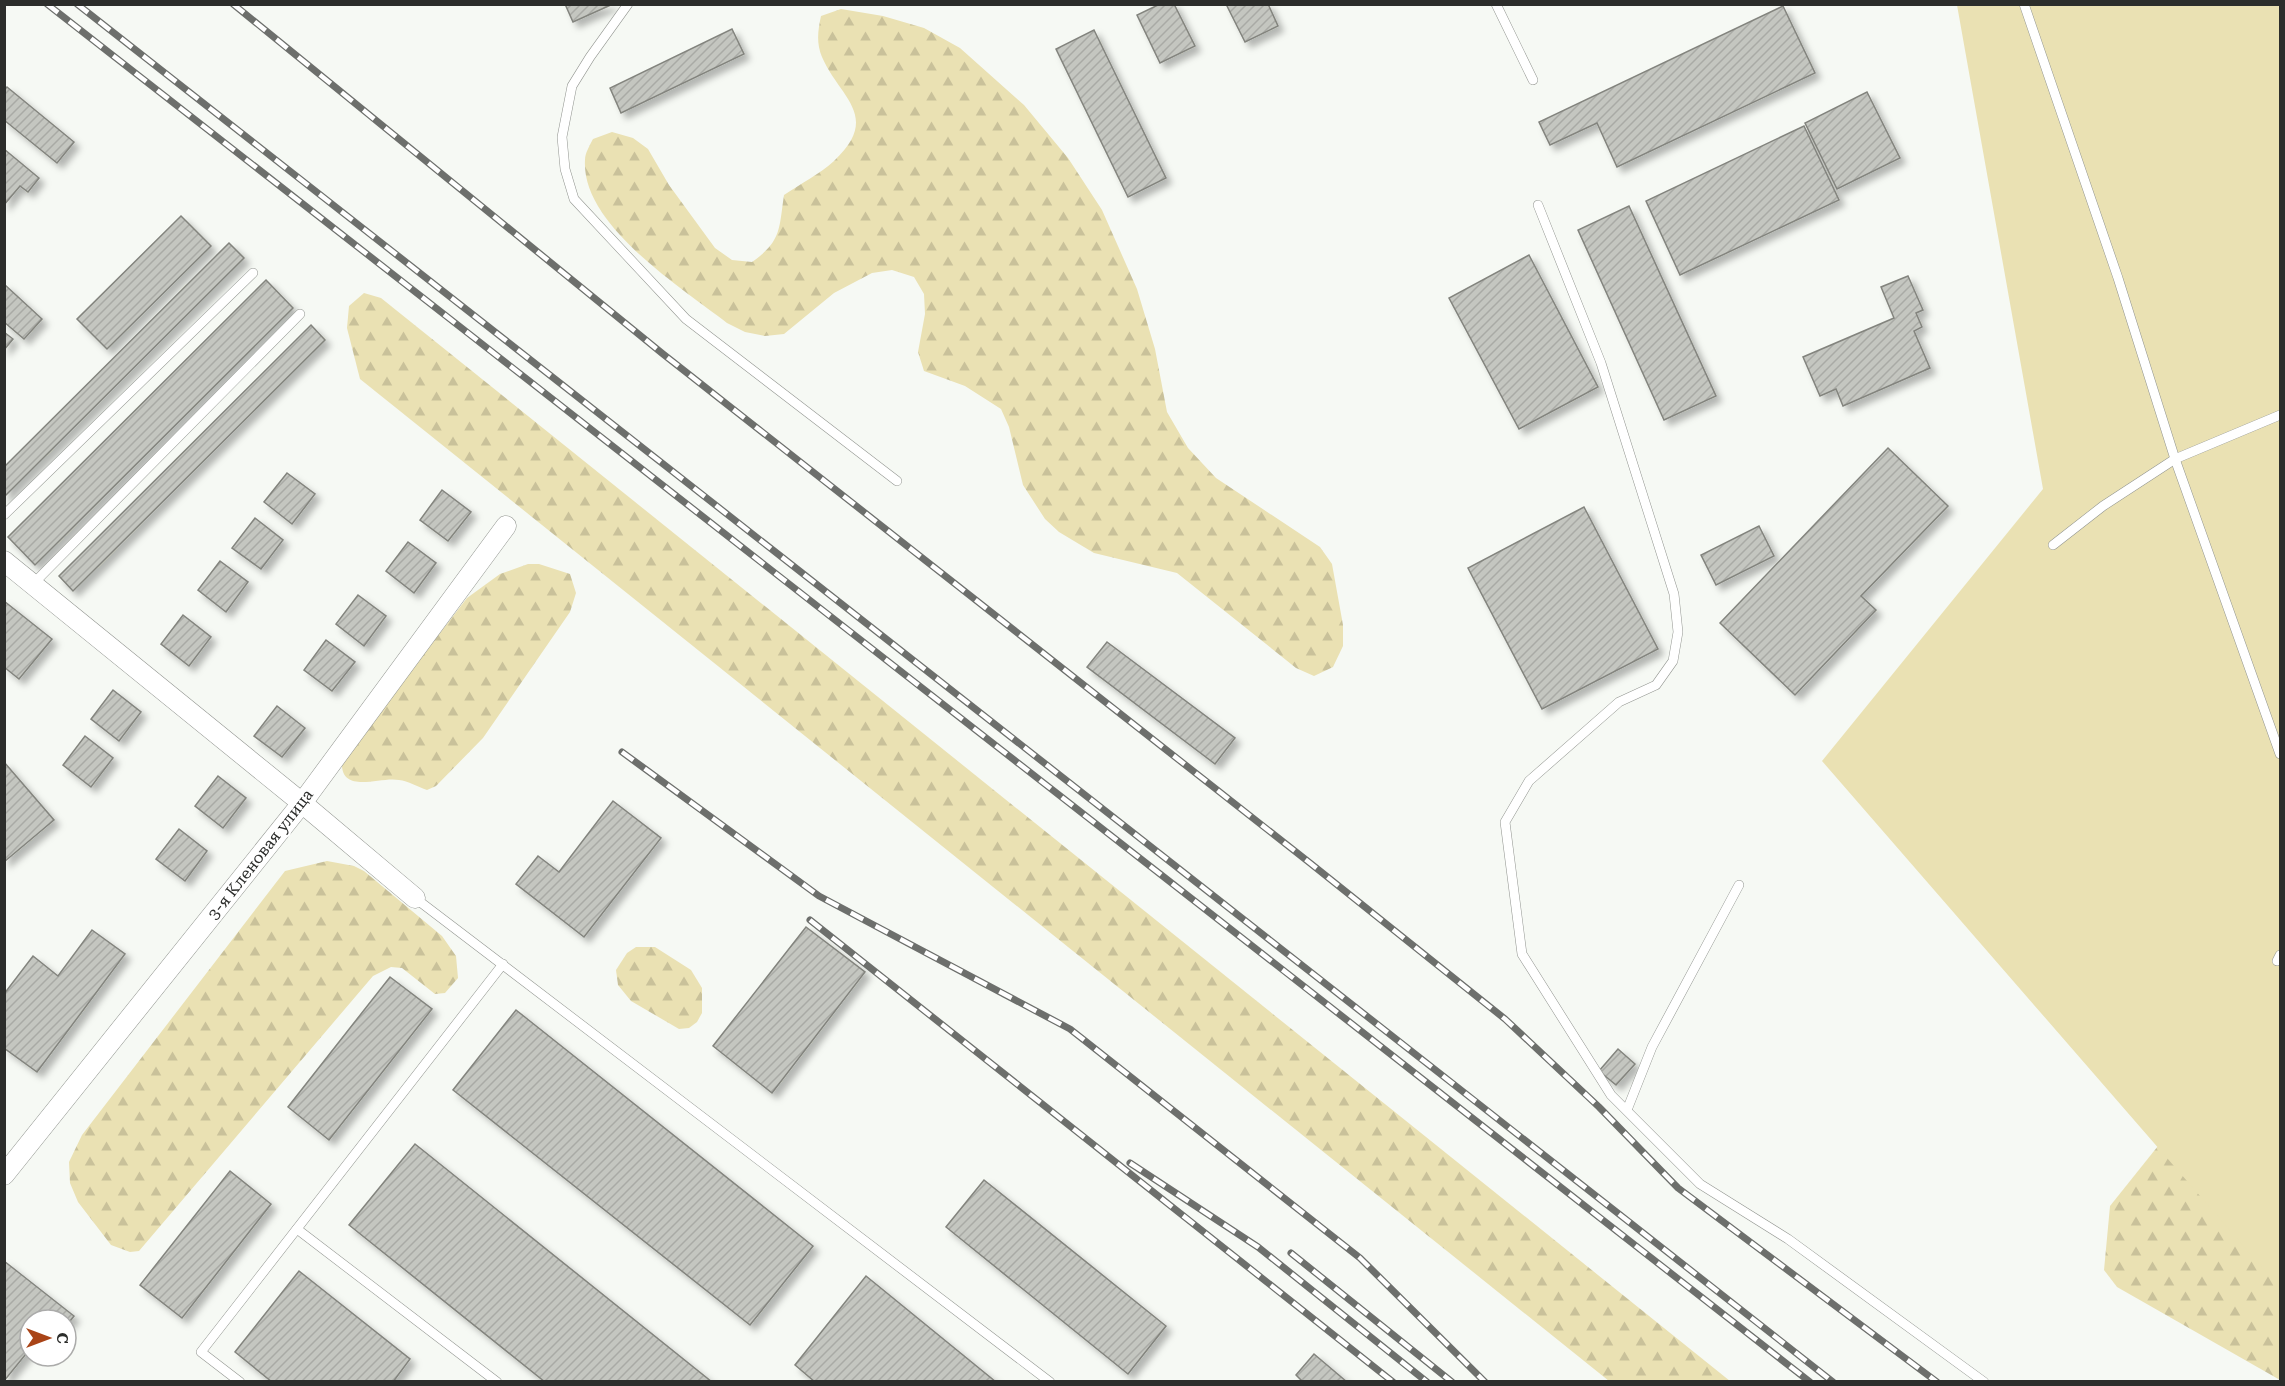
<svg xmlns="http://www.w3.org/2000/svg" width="2285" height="1386" font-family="'Roboto Serif',serif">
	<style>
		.forest { fill: url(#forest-firs) }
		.garden { fill: #eae1b3 }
		.building { fill: url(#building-hatch); stroke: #83847e; stroke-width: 1.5; filter: url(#shadow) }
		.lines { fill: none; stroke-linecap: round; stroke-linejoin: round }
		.lane-casing { stroke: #929590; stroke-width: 10 }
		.street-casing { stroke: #929590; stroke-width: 21 }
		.lane { stroke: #fff; stroke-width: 9 }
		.street { stroke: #fff; stroke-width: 20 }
		.rail-casing { stroke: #6d6f6c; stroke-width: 7 }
		.rail { stroke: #fff; stroke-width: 4.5; stroke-dasharray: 14; stroke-linecap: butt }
		.labels { text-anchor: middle; stroke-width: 4.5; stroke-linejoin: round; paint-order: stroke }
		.street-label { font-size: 16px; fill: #2c2d2b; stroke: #fff }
	</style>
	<defs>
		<pattern id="forest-firs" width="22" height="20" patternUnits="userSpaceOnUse" patternTransform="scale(1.5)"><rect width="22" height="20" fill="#eae1b3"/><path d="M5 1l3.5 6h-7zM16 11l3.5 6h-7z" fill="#c9c19a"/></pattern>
		<pattern id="building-hatch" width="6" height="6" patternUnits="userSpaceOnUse" patternTransform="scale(1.5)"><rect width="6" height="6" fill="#c4c6c0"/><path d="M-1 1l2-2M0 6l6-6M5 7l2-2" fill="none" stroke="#a9aaa5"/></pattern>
		<filter id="shadow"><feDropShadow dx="5.5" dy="5.5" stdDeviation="3" flood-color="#0004"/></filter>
	</defs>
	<rect width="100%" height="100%" fill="#f6f9f4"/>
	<!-- forest -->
	<g class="forest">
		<path d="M841 9 883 16 924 28 960 48 1024 105 1068 158 1102 210 1137 289 1155 349 1167 412 1188 448 1216 478 1320 547 1332 564 1343 625V646L1333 667 1314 676 1296 668 1177 573 1094 553 1059 532 1045 519 1023 485 1009 427 1001 409 965 386 924 371 918 352 925 314 924 294 914 277 892 270 872 273 834 293 784 334 765 336 745 332 727 323C681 287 581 225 585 160 585 153 590 145 593 139L612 132 633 138 648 149 669 185 715 248 732 260 752 262C782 241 779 228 784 195 800 184 820 174 834 161 882 116 839 97 822 57 816 43 818 30 821 16Z"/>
		<path d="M364 293 381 298 1730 1381H1609L360 379 347 328 349 306Z"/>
		<path d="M528 564H539L570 574 576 593 570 612 483 738 436 786 427 790C418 787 408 781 399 780 380 776 339 796 342 760L467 598 500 574Z"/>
		<path d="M327 861 354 866 364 871 442 936 456 956 458 978 445 993 435 994 402 968 391 967 373 976 139 1251 130 1252 111 1245 78 1202 70 1183 69 1162 82 1135 285 871Z"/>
		<path d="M636 947H655L691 970 702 988V1013L697 1022 689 1028 679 1029 631 1001 618 985 616 970 627 953Z"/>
		<path d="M2280 1014V1380L2117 1287 2104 1270 2110 1206 2178 1121Z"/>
	</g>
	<!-- garden -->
	<path class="garden" d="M1957 5H2280V1288L1822 761 2043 489Z"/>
	<!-- building -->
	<g class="building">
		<path d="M565 4H613L573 22Z"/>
		<path d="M1160 4H1174L1195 46 1160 63 1137 15Z"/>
		<path d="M1226 4H1268L1278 26 1245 42Z"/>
		<path d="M1783 6 1815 73 1617 167 1597 123 1550 145 1539 122Z"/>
		<path d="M732 29 744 54 621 113 610 88Z"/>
		<path d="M1094 30 1166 178 1128 197 1056 49Z"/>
		<path d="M7 87 74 142 57 163 4 120V90Z"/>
		<path d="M1867 92 1900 158 1837 189 1805 123Z"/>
		<path d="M1804 126 1839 200 1680 275 1646 201Z"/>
		<path d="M4 149 39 178 28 192 20 186 4 205Z"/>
		<path d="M1629 206 1716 396 1664 420 1578 230Z"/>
		<path d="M181 216 211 246 107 349 77 319Z"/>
		<path d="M229 243 244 258 4 497V467Z"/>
		<path d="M1529 255 1598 387 1519 429 1449 298Z"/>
		<path d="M1908 276 1923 310 1916 313 1922 327 1914 331 1930 368 1843 406 1836 389 1820 396 1803 357 1894 318 1881 287Z"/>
		<path d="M266 280 293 308 35 565 8 537Z"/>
		<path d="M4 284 42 319 24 339 4 322Z"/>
		<path d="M311 325 325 340 73 591 59 576Z"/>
		<path d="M4 332 13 339 4 350Z"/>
		<path d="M1888 448 1948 506 1861 596 1876 610 1795 695 1720 623Z"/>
		<path d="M287 473 315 494 292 524 264 502Z"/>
		<path d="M442 490 471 512 448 541 420 520Z"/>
		<path d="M1584 507 1658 649 1542 709 1468 568Z"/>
		<path d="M255 518 283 540 261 569 232 548Z"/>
		<path d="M1759 526 1774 556 1716 585 1701 555Z"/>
		<path d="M408 542 436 563 414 593 386 571Z"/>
		<path d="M220 561 248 582 226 612 198 590Z"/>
		<path d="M358 595 386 616 364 646 336 624Z"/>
		<path d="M4 601 52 639 19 679 4 667Z"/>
		<path d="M183 615 211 637 189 666 161 644Z"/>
		<path d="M326 640 355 662 332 691 304 670Z"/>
		<path d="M1107 642 1235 738 1215 764 1087 667Z"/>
		<path d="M113 690 141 712 119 741 91 719Z"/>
		<path d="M277 706 305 728 282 757 254 736Z"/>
		<path d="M85 736 113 758 91 787 63 765Z"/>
		<path d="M4 762 54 820 4 862Z"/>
		<path d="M218 776 246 798 223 828 195 806Z"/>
		<path d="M613 801 661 838 584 937 516 884 538 856 559 872Z"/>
		<path d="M179 829 207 851 185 881 156 859Z"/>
		<path d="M806 927 865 972 772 1093 713 1046Z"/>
		<path d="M92 930 125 954 37 1072 4 1048V994L33 956 58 976Z"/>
		<path d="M390 977 432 1009 329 1140 288 1107Z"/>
		<path d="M516 1010 813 1246 750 1325 453 1090Z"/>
		<path d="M1618 1049 1635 1064 1616 1085 1599 1071Z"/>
		<path d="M415 1144 712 1382H545L349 1225Z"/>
		<path d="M230 1171 271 1204 182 1318 140 1285Z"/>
		<path d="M984 1180 1166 1326 1128 1374 946 1227Z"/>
		<path d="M4 1261 74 1316 66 1326V1320H30V1349L4 1381Z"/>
		<path d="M299 1271 410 1359 393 1382H272L235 1352Z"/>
		<path d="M866 1276 996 1382H815L795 1365Z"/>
		<path d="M1314 1354 1347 1382H1303L1296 1375Z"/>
	</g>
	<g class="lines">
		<defs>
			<g id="lane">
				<path d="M628 4 590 57 572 86 562 137 565 169 574 199 686 319 897 481"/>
				<path d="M1496 4 1533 80"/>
				<path d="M2024 4 2118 278 2175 459 2280 754"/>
				<path d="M1538 205 1601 363 1674 594 1678 632 1673 661 1656 685 1619 702 1529 781 1505 822 1522 954 1611 1095 1700 1184 1788 1239 1984 1382"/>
				<path d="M4 515 253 273"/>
				<path d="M2053 545 2103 506 2175 459 2280 415"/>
				<path d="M33 584 300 314"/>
				<path d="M415 898 1050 1382"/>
				<path d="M2277 961 2280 955"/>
				<path d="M1627 1110 1652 1047 1739 885"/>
				<path d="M297 1229 497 1382"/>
				<path d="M240 1382 201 1352 503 964"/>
			</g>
			<g id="street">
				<path d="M4 561 302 803 415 898"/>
				<path d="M4 1175 302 803 506 526"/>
			</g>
		</defs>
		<!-- lane casing -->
		<use href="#lane" class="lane-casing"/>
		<!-- street casing -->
		<use href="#street" class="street-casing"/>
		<!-- lane -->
		<use href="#lane" class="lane"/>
		<!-- street -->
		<use href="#street" class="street"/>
		<defs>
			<g id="rail">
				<path d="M47 4 1810 1382"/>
				<path d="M77 4 1833 1382"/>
				<path d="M233 4 663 354 1310 863 1505 1019 1599 1107 1678 1188 1937 1382"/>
				<path d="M622 752 819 896 1070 1029 1360 1258 1485 1382"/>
				<path d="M810 920 1393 1382"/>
				<path d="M1130 1163 1258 1247 1427 1382"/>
				<path d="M1291 1253 1452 1382"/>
			</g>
		</defs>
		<!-- rail casing -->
		<use href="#rail" class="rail-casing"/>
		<!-- rail -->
		<use href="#rail" class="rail"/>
	</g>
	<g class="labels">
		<!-- street labels -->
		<g class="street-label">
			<text transform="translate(260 854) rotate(-52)" y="6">3-я Кленовая улица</text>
		</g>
	</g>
	<!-- border -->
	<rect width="2285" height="1386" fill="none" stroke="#2c2d2b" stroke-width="12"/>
	<!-- north arrow -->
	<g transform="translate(48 1338) rotate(90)"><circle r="28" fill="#ffffff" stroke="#ababaa" stroke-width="1.5"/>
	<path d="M0-4.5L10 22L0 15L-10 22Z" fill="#a94417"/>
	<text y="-9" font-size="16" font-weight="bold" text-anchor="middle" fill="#2c2d2b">С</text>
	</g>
</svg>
